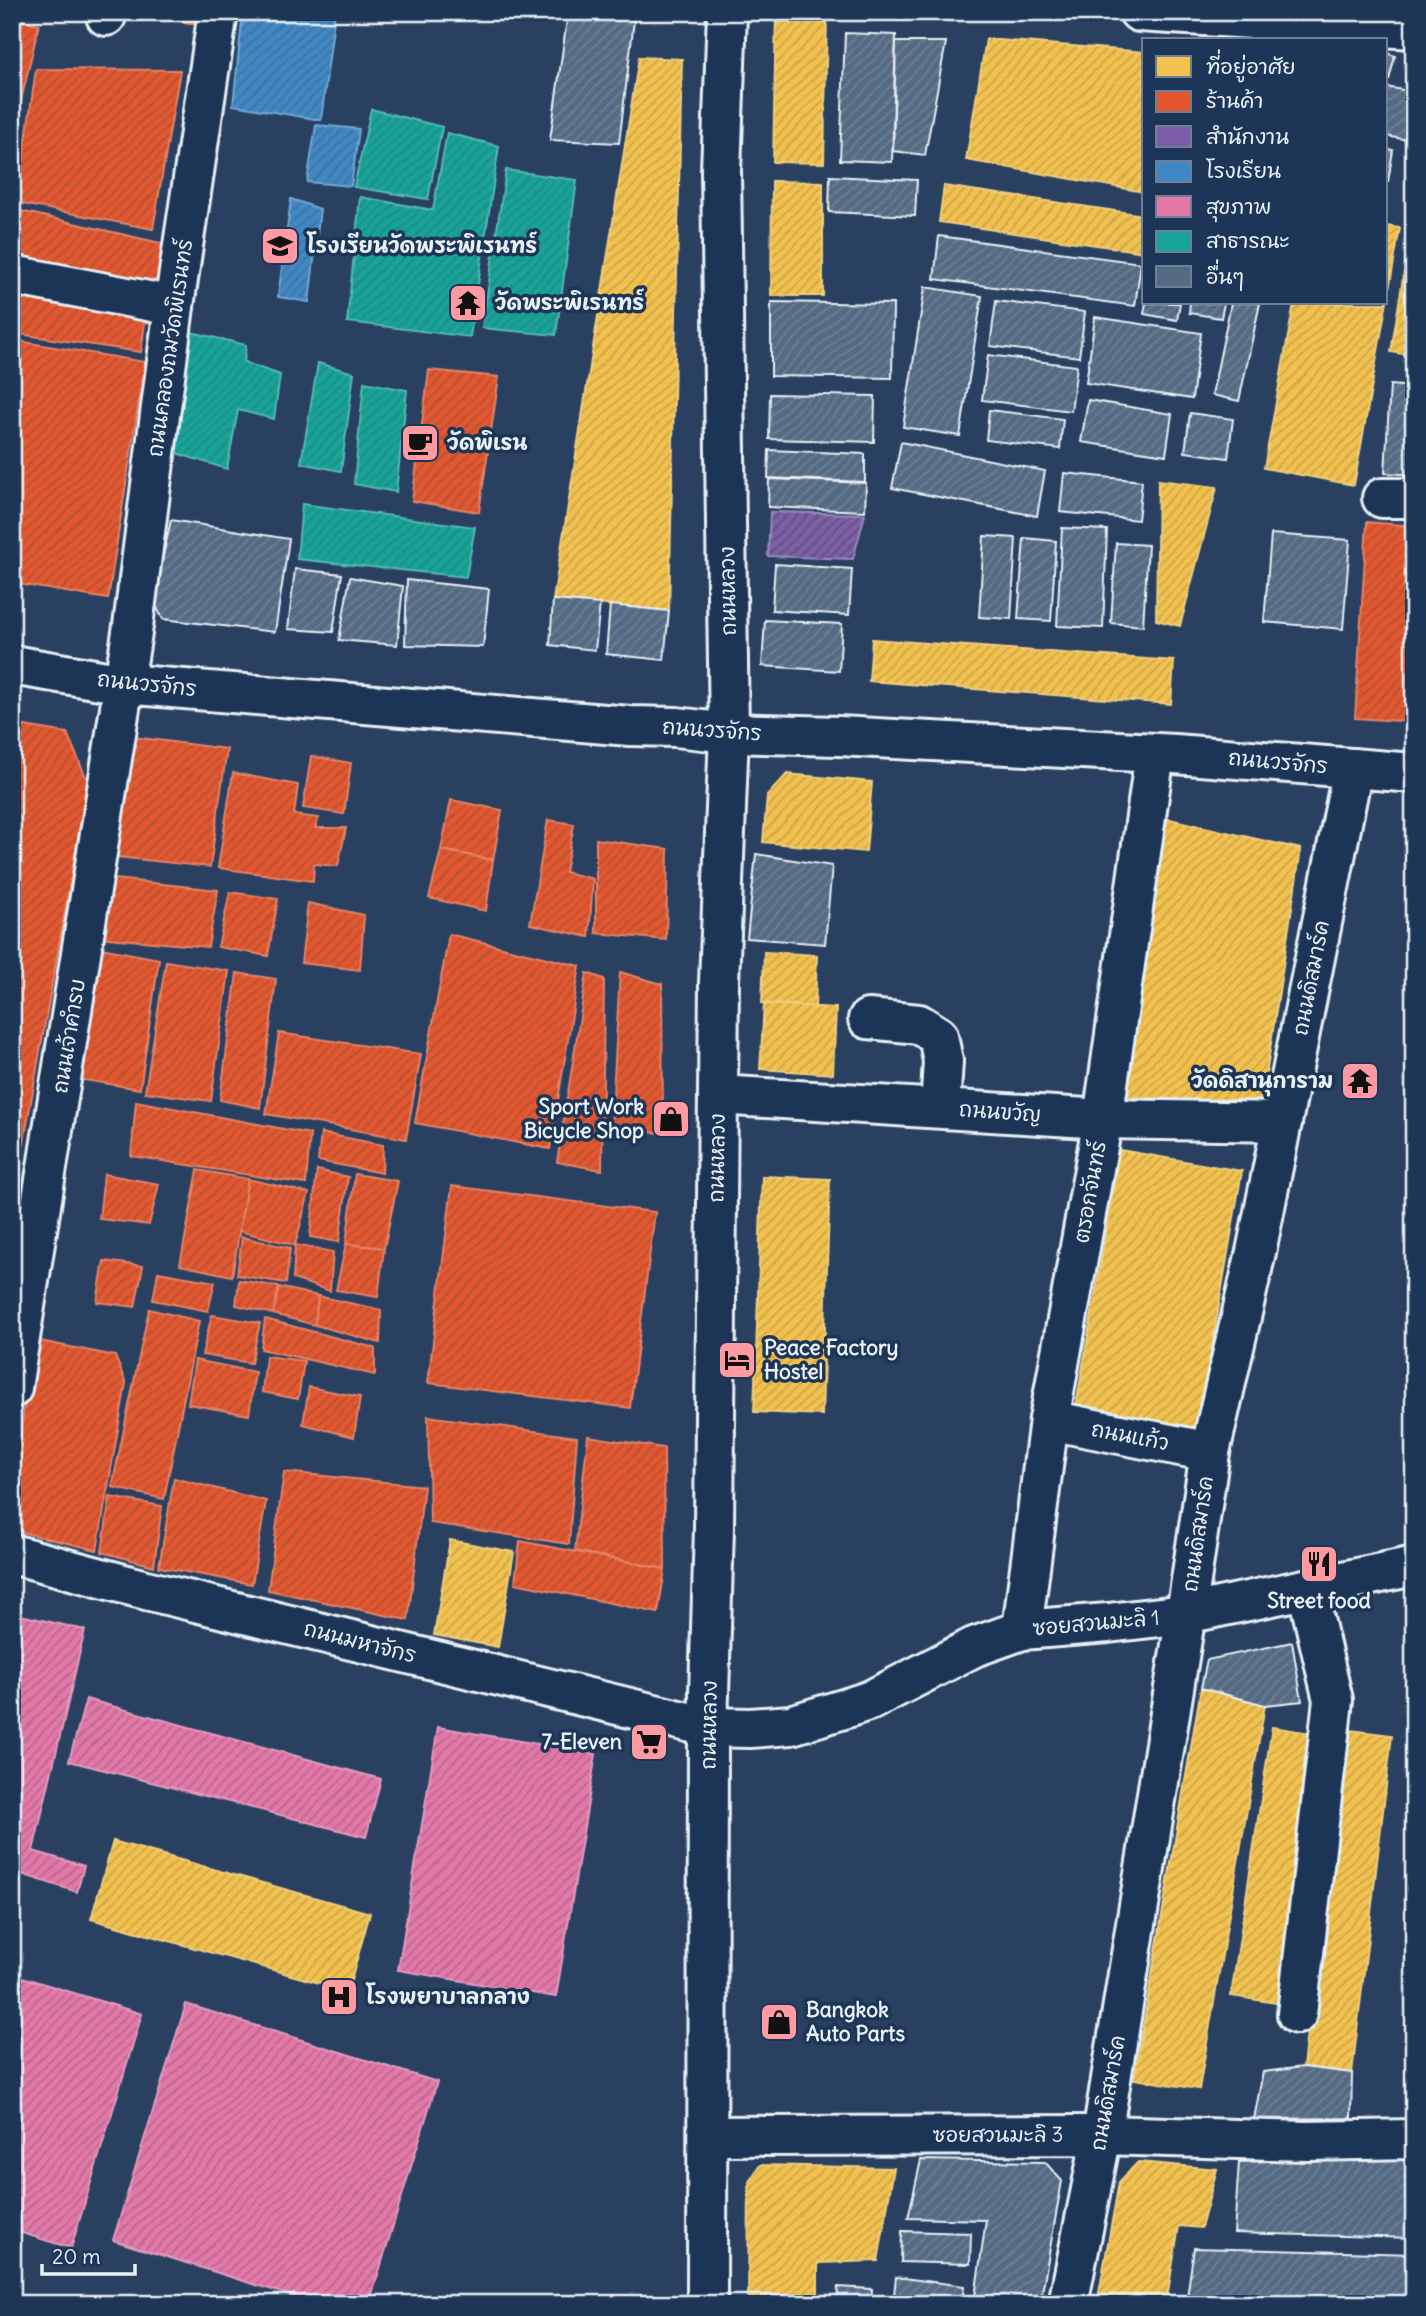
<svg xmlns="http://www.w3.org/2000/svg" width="1426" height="2316" font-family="Delius,'Playpen Sans Thai',sans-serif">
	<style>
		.homes { fill: url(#homes-hatch); stroke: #efcf81; stroke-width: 2 }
		.shops { fill: url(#shops-hatch); stroke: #e5856b; stroke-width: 2 }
		.offices { fill: url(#offices-hatch); stroke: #9c8abf; stroke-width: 2 }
		.schools { fill: url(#schools-hatch); stroke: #72a8d4; stroke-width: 2 }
		.health { fill: url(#health-hatch); stroke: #e49cc0; stroke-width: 2 }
		.public { fill: url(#public-hatch); stroke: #56bab5; stroke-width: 2 }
		.building { fill: url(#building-hatch); stroke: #e8f1f8; stroke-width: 2 }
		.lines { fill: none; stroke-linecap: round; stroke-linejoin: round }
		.minor-casing { stroke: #e8f1f8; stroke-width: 44 }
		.major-casing { stroke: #e8f1f8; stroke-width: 44 }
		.minor { stroke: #1d3557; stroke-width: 38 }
		.major { stroke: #1d3557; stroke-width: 38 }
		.labels { text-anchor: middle; stroke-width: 7; stroke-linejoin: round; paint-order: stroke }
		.poi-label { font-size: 21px; font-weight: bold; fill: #e8f1f8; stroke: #1d3557; text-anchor: start }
		.street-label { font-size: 21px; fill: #e8f1f8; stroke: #1d3557 }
	</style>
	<defs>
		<pattern id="homes-hatch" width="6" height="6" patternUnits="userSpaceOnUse" patternTransform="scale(1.75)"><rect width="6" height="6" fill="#f2c14e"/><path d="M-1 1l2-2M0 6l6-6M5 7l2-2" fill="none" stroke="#c7a34d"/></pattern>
		<pattern id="shops-hatch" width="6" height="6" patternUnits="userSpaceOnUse" patternTransform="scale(1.75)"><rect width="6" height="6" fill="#e4572e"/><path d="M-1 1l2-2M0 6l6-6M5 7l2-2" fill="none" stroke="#ad5238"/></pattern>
		<pattern id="offices-hatch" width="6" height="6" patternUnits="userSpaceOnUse" patternTransform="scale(1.75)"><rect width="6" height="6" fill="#7b5ea7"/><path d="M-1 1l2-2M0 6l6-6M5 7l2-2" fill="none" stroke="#5e5274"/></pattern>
		<pattern id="schools-hatch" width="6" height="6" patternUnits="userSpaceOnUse" patternTransform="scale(1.75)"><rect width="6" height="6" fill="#3f88c5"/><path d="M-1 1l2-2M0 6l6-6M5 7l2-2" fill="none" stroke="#41729a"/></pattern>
		<pattern id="health-hatch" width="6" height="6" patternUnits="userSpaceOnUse" patternTransform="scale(1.75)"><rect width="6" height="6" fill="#e377a8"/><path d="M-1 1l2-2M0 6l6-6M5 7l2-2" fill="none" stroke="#b4698c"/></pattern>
		<pattern id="public-hatch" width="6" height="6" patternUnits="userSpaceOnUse" patternTransform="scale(1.75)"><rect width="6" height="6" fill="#17a398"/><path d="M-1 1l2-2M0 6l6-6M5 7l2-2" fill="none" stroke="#258881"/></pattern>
		<pattern id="building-hatch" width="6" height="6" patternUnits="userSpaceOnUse" patternTransform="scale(1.75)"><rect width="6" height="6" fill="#556a83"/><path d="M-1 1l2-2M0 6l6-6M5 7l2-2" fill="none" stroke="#6d8095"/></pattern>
	</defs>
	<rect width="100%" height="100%" fill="#294061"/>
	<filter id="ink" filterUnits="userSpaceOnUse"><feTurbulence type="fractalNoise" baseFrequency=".0143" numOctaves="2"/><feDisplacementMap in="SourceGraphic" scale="14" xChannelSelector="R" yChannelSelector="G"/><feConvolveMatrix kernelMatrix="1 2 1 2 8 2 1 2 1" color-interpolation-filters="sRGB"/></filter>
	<g filter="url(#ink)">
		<!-- homes -->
		<g class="homes">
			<path d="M776 12H827L824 163 773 162Z"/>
			<path d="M986 39 1144 52V192L966 160Z"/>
			<path d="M639 57 682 59 669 611 553 600Z"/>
			<path d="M772 181 823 182V296H771Z"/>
			<path d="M944 186 1144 215V252L939 222Z"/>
			<path d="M1414 210V356L1391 352Z"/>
			<path d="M1386 226 1400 228 1354 485 1264 468 1294 303H1386Z"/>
			<path d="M1158 480 1217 487 1180 626 1156 620Z"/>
			<path d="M872 639 1174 661 1171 704 869 681Z"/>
			<path d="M787 774 872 782 866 852 763 842 767 796Z"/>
			<path d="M1165 818 1301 849 1261 1108 1124 1096Z"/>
			<path d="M764 952 817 955 815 1007 762 1003Z"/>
			<path d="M764 1004 836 1008 833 1074 760 1069Z"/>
			<path d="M1120 1150 1242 1171 1197 1433 1075 1412Z"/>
			<path d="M762 1176 830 1179 822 1415 754 1412Z"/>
			<path d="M450 1540 514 1552 498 1647 434 1635Z"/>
			<path d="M1201 1688 1265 1705 1199 2089 1134 2079Z"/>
			<path d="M1272 1727 1318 1734 1277 2003 1231 1996Z"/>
			<path d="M1342 1729 1392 1735 1352 2073 1303 2067Z"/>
			<path d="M113 1841 370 1913 348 1991 91 1919Z"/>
			<path d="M1138 2162 1217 2169 1201 2228 1179 2226 1166 2304H1097L1119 2182Z"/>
			<path d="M760 2165 894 2168 878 2261 818 2263V2304H748L749 2182Z"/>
		</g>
		<!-- shops -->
		<g class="shops">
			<path d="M134 12H207L205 26Z"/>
			<path d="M12 18 39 24 12 139Z"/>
			<path d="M36 69 180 70 153 229 17 203Z"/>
			<path d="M12 209 165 244 156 287 12 262Z"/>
			<path d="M12 287 146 315 141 352 12 333Z"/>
			<path d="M12 340 145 362 108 599 12 583Z"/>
			<path d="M429 370 499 377 479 512 412 501Z"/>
			<path d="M1367 522 1414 526V722L1355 718Z"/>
			<path d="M12 724 67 733 88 782 12 1208Z"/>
			<path d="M126 736 227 749 210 867 108 856Z"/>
			<path d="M311 756 351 763 344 814 303 808Z"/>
			<path d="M233 773 298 785 294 815 319 818 315 828H346L338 866 314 864 313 881 218 868Z"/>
			<path d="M451 800 502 810 493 860 441 850Z"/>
			<path d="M548 820 574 824 565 872 593 879 589 937 530 924Z"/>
			<path d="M596 839 668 849 666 940 596 933Z"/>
			<path d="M441 850 493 860 486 911 429 898Z"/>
			<path d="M106 878 218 890 208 947 97 937Z"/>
			<path d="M230 892 278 899 268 956 218 947Z"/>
			<path d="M308 903 364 915 360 970 301 963Z"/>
			<path d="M449 934 580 966 550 1149 415 1123Z"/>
			<path d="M96 947 159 959 140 1089 72 1078Z"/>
			<path d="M166 961 229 971 211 1101 145 1092Z"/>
			<path d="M620 972 662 984 663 1133 611 1130Z"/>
			<path d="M237 973 276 979 260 1108 220 1100Z"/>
			<path d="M587 973 604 979 602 1170 557 1162Z"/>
			<path d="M279 1033 421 1054 406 1139 266 1114Z"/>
			<path d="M136 1101 310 1134 306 1184 131 1156Z"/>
			<path d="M321 1133 383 1145 382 1173 318 1161Z"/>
			<path d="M198 1170 248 1179 232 1276 180 1265Z"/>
			<path d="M317 1170 348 1177 339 1242 310 1237Z"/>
			<path d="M104 1174 159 1184 149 1225 99 1219Z"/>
			<path d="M355 1174 398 1181 384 1248 346 1244Z"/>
			<path d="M248 1179 309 1193 295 1245 239 1231Z"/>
			<path d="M452 1186 655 1212 630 1408 428 1383Z"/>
			<path d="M242 1237 290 1248 286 1283 237 1275Z"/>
			<path d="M346 1244 384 1248 378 1297 336 1290Z"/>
			<path d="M295 1245 333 1252 330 1291 293 1279Z"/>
			<path d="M104 1261 143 1266 135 1307 97 1302Z"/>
			<path d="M158 1272 215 1282 208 1311 153 1300Z"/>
			<path d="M239 1280 279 1287 273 1314 236 1305Z"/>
			<path d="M279 1287 318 1296 315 1325 273 1314Z"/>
			<path d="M318 1296 381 1310 380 1343 315 1325Z"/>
			<path d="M149 1309 199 1321 164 1499 112 1487Z"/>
			<path d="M212 1315 260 1323 251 1363 202 1355Z"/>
			<path d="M265 1319 375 1348V1375L261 1349Z"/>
			<path d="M35 1340 115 1356 126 1383 97 1550 12 1530V1484Z"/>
			<path d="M266 1356 304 1361 298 1399 262 1392Z"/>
			<path d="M195 1360 255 1372 249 1415 188 1404Z"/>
			<path d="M309 1387 360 1397 354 1437 303 1424Z"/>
			<path d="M428 1416 577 1437 569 1544 430 1523Z"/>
			<path d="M588 1436 664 1448 665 1569 575 1551Z"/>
			<path d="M284 1472 424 1486 408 1620 268 1590Z"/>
			<path d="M174 1478 266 1501 252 1584 159 1567Z"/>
			<path d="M110 1497 162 1506 154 1566 102 1552Z"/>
			<path d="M520 1541 665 1569 658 1613 515 1583Z"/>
		</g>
		<!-- offices -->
		<path class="offices" d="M770 512 865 514 853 559 768 556Z"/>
		<!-- schools -->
		<g class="schools">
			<path d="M243 12H335L321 120 233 105Z"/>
			<path d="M316 125 359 129 351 186 307 182Z"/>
			<path d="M291 199 320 209 309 302 278 297Z"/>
		</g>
		<!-- health -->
		<g class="health">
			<path d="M12 1613 85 1630 33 1851 84 1866 77 1892 12 1871Z"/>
			<path d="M86 1699 381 1779 366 1837 69 1761Z"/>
			<path d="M438 1727 596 1754 556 1997 398 1970Z"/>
			<path d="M12 1974 142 2014 71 2248 12 2230Z"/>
			<path d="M186 2004 437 2082 369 2304H317L113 2240Z"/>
		</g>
		<!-- public -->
		<g class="public">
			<path d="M371 109 442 127 428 199 354 187Z"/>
			<path d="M447 133 499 146 470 337 347 322 360 197 433 210Z"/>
			<path d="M506 170 577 180 556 335 482 328Z"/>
			<path d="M191 332 246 345 244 362 280 375 274 419 238 410 227 469 176 453Z"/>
			<path d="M318 363 354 373 341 471 301 463Z"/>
			<path d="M364 382 407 390 396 492 354 484Z"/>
			<path d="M302 504 475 527 466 577 297 559Z"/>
		</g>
		<!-- building -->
		<g class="building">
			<path d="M568 12H635L619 143 550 140Z"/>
			<path d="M845 33 896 35 892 162 840 160Z"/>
			<path d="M896 42H946L925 155 893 151Z"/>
			<path d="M1386 53 1395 56 1389 80 1386 79Z"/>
			<path d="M1386 87 1414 92V141L1386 136Z"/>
			<path d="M1386 149 1393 150 1388 182H1386Z"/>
			<path d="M830 176 917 180 915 216 829 212Z"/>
			<path d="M939 236 1141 263 1135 306 934 279Z"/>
			<path d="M925 287 982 296 960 436 903 427Z"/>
			<path d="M996 301 1085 312 1079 357 990 346Z"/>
			<path d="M771 302 893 304 892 378 771 376Z"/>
			<path d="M1146 303H1180L1177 320 1144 314Z"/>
			<path d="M1190 303H1224L1221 318 1189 313Z"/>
			<path d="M1231 303H1260L1239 401 1212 395Z"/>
			<path d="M1095 317 1201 333 1192 399 1086 383Z"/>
			<path d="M988 355 1077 366 1071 411 982 400Z"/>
			<path d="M1390 385 1414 387V475L1385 473Z"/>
			<path d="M770 394 875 396 874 442 769 439Z"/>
			<path d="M1088 400 1172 414 1166 455 1081 442Z"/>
			<path d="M989 410 1063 419 1060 449 986 440Z"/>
			<path d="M1190 413 1233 419 1228 458 1185 452Z"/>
			<path d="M901 442 1045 471 1037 516 892 488Z"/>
			<path d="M769 450 865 454V482L768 478Z"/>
			<path d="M1064 473 1142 481 1138 520 1060 512Z"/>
			<path d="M769 479 866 483 865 511 768 507Z"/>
			<path d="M171 520 289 539 275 632 163 619 153 601Z"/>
			<path d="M1062 528 1107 530 1103 628 1057 626Z"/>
			<path d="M1271 534 1350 540 1343 629 1264 622Z"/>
			<path d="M984 536 1016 538 1011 619 979 617Z"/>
			<path d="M1024 538 1056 541 1051 621 1018 619Z"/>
			<path d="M1116 543 1148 545 1143 626 1111 623Z"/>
			<path d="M775 564 852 569 849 615 772 610Z"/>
			<path d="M295 569 342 574 333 632 288 629Z"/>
			<path d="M350 577 403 586 397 645 339 640Z"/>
			<path d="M407 580 489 589 483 647 405 645Z"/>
			<path d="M553 600 600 604 595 650 550 645Z"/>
			<path d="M610 605 669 611 664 660 606 654Z"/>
			<path d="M765 620 842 624 839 671 762 666Z"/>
			<path d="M756 854 832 866 825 944 747 938Z"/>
			<path d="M1292 1642 1302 1701 1265 1705 1201 1688 1207 1660Z"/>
			<path d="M1303 2067 1352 2073 1351 2118 1254 2119 1263 2072Z"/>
			<path d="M1414 2157V2238L1234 2233 1239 2162Z"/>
			<path d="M921 2160 1045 2162 1062 2181 1040 2304H974L986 2220 908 2218Z"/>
			<path d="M902 2231 971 2233 970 2264 901 2262Z"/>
			<path d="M1194 2248 1414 2254V2304H1186Z"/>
			<path d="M896 2277 964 2286 962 2304H893Z"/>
			<path d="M838 2287 872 2289 871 2304H837Z"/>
		</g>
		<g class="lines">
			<defs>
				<g id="minor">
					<path d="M1139 12 1414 29"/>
					<path d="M106 16V12"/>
					<path d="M12 275 174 306"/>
					<path d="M1382 498H1414"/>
					<path d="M868 1019 919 1024 938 1036 943 1061 940 1108"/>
					<path d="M718 1095 1103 1119 1282 1122"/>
					<path d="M12 1388 133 626 174 306 218 12"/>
					<path d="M1049 1420 1210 1452"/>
					<path d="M12 1554 146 1590 708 1727 750 1728 791 1725 850 1707 871 1700 974 1647 1022 1630 1108 1623 1186 1614 1414 1566"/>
					<path d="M1022 1630 1049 1420 1103 1119 1155 753"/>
					<path d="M1297 2014 1333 1700 1307 1589"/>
					<path d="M708 2136 1102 2135 1307 2141 1414 2139"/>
					<path d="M707 2304 708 1727 714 1528 719 982 729 733 721 171 727 12"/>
					<path d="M1068 2304 1102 2135 1186 1614 1210 1452 1256 1252 1353 768"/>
				</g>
				<path id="major" d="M12 665 124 684 630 726 676 727 729 733 839 736 1175 754 1414 773"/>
			</defs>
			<!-- minor casing -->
			<use href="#minor" class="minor-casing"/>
			<!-- major casing -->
			<use href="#major" class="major-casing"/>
			<!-- minor -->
			<use href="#minor" class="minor"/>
			<!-- major -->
			<use href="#major" class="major"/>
		</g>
	</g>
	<!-- icons -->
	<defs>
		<symbol id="school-square" viewBox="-11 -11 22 22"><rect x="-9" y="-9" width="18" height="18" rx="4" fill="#ff9aa2" stroke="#1d3557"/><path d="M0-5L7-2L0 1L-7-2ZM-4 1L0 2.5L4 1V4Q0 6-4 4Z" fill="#111"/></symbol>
		<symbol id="temple-square" viewBox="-11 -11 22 22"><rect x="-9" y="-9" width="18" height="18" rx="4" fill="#ff9aa2" stroke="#1d3557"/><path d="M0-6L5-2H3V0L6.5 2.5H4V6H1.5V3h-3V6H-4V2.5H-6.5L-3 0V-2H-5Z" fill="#111"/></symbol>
		<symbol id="cafe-square" viewBox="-11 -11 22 22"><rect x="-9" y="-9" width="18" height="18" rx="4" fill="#ff9aa2" stroke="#1d3557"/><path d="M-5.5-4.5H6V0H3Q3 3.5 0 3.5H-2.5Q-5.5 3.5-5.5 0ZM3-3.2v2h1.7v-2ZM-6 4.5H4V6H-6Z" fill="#111"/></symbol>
		<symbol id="shop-square" viewBox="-11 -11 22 22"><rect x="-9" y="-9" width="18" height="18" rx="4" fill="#ff9aa2" stroke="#1d3557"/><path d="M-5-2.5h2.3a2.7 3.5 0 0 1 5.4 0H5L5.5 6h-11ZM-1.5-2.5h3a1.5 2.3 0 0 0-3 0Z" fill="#111"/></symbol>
		<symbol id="hotel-square" viewBox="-11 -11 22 22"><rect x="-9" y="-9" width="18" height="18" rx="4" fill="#ff9aa2" stroke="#1d3557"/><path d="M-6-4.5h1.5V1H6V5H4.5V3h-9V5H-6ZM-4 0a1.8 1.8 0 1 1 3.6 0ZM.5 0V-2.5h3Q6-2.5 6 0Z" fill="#111"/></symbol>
		<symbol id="restaurant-square" viewBox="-11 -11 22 22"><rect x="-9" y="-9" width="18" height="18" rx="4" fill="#ff9aa2" stroke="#1d3557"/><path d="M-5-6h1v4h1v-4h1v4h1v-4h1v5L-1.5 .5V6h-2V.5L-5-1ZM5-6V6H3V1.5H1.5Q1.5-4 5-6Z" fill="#111"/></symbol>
		<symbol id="supermarket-square" viewBox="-11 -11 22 22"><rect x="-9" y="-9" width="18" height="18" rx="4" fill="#ff9aa2" stroke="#1d3557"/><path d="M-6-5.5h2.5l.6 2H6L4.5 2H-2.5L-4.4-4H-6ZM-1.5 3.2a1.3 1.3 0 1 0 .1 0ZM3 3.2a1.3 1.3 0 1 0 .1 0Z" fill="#111"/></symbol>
		<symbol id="hospital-square" viewBox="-11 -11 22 22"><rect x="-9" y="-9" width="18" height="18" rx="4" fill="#ff9aa2" stroke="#1d3557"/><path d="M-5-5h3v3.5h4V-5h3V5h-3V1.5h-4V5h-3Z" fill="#111"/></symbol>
	</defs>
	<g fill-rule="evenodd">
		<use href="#school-square" x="258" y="224" width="44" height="44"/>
		<use href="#temple-square" x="446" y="281" width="44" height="44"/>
		<use href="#cafe-square" x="398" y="421" width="44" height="44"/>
		<use href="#temple-square" x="1338" y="1059" width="44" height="44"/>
		<use href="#shop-square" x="649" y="1097" width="44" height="44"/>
		<use href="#hotel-square" x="715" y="1338" width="44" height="44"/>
		<use href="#restaurant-square" x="1297" y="1542" width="44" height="44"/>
		<use href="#supermarket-square" x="627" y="1720" width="44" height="44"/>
		<use href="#hospital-square" x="317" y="1975" width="44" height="44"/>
		<use href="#shop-square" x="757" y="2000" width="44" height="44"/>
	</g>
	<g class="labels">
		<!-- poi labels -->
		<g class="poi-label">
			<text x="307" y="253">โรงเรียนวัดพระพิเรนทร์</text>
			<text x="495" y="310">วัดพระพิเรนทร์</text>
			<text x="447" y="450">วัดพิเรน</text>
			<text x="1333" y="1088" text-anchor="end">วัดดิสานุการาม</text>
			<text x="644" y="1114" text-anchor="end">Sport Work<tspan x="644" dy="24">Bicycle Shop</tspan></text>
			<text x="764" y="1355">Peace Factory<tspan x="764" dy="24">Hostel</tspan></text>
			<text x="1319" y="1608" text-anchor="middle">Street food</text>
			<text x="622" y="1749" text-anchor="end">7-Eleven</text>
			<text x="366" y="2004">โรงพยาบาลกลาง</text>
			<text x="806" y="2017">Bangkok<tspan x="806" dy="24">Auto Parts</tspan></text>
		</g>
		<!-- street labels -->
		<g class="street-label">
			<text transform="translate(170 348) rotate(-82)" y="7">ถนนคลองถมวัดพิเรนทร์</text>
			<text transform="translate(728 591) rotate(-91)" y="7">ถนนหลวง</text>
			<text transform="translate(147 684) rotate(6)" y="7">ถนนวรจักร</text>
			<text transform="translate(712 730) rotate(4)" y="7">ถนนวรจักร</text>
			<text transform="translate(1278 762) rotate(5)" y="7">ถนนวรจักร</text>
			<text transform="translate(1311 978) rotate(-79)" y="7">ถนนดิสมาร์ค</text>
			<text transform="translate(69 1036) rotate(-81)" y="7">ถนนเจ้าคำรบ</text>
			<text transform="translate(1000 1112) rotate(4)" y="7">ถนนขวัญ</text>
			<text transform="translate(717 1158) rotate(-89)" y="7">ถนนหลวง</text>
			<text transform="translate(1090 1192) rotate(-80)" y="7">ตรอกจันทร์</text>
			<text transform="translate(1130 1436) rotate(11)" y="7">ถนนแก้ว</text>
			<text transform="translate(1198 1534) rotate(-82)" y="7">ถนนดิสมาร์ค</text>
			<text transform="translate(1096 1623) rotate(-5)" y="7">ซอยสวนมะลิ 1</text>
			<text transform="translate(360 1642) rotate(14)" y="7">ถนนมหาจักร</text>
			<text transform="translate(709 1725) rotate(-89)" y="7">ถนนหลวง</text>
			<text transform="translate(1108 2093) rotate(-80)" y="7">ถนนดิสมาร์ค</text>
			<text x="998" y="2142">ซอยสวนมะลิ 3</text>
		</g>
	</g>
	<!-- margin -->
	<rect width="1426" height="2316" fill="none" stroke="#1d3557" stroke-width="42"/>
	<rect x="21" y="21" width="1384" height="2274" fill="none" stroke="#e8f1f8" stroke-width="2.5" filter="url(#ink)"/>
	<!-- legend -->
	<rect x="1142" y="38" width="245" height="266" fill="#1d3557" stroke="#6e8097" stroke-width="2"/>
	<rect x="1156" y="56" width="35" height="21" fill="#f2c14e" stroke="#6e8097" stroke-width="2"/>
	<text x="1206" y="74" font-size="21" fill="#e8f1f8">ที่อยู่อาศัย</text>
	<rect x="1156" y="91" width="35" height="21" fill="#e4572e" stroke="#6e8097" stroke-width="2"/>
	<text x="1206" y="108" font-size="21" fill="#e8f1f8">ร้านค้า</text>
	<rect x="1156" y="126" width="35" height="21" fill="#7b5ea7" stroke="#6e8097" stroke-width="2"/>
	<text x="1206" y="144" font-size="21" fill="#e8f1f8">สำนักงาน</text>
	<rect x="1156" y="161" width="35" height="21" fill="#3f88c5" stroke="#6e8097" stroke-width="2"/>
	<text x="1206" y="178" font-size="21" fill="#e8f1f8">โรงเรียน</text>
	<rect x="1156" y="196" width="35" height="21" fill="#e377a8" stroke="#6e8097" stroke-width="2"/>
	<text x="1206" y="214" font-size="21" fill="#e8f1f8">สุขภาพ</text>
	<rect x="1156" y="231" width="35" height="21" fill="#17a398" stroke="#6e8097" stroke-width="2"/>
	<text x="1206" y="248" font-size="21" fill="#e8f1f8">สาธารณะ</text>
	<rect x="1156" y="266" width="35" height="21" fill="#556a83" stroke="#6e8097" stroke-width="2"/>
	<text x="1206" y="284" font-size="21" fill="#e8f1f8">อื่นๆ</text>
	<!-- scale -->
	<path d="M42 2264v10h93v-10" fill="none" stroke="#e8f1f8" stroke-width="3.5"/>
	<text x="52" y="2264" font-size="21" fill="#e8f1f8" stroke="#1d3557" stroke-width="5" paint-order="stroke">20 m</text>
</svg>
